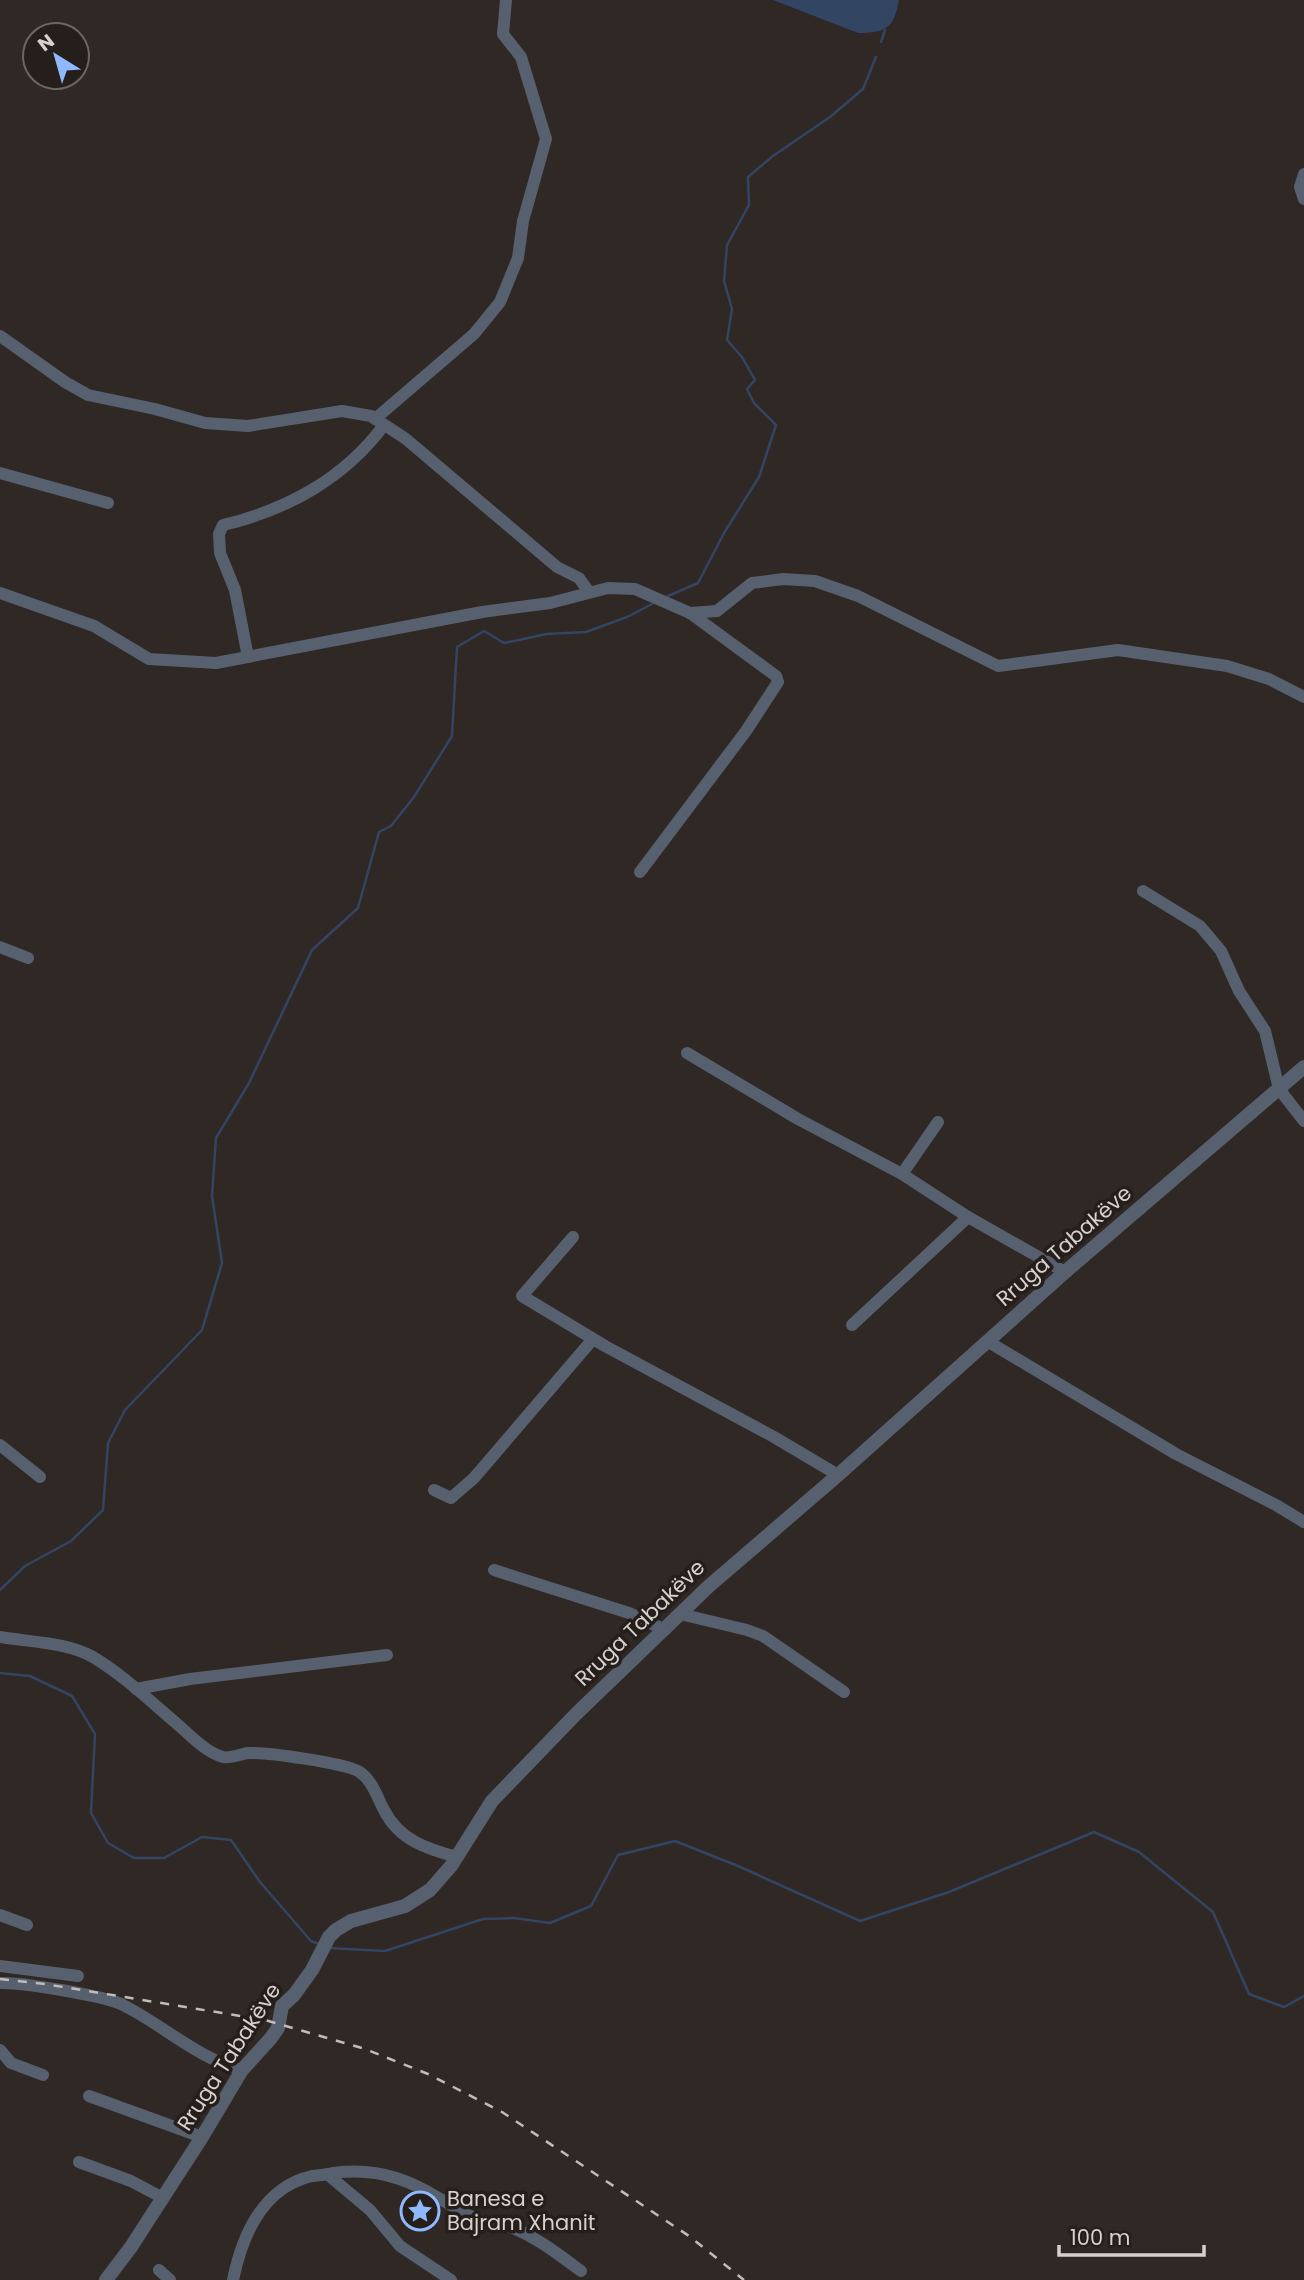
<svg xmlns="http://www.w3.org/2000/svg" width="1304" height="2280" font-family="Poppins,sans-serif">
	<style>
		.water { fill: #324563 }
		.lines { fill: none; stroke-linecap: round; stroke-linejoin: round }
		.stream { stroke: #324563; stroke-width: 2.5 }
		.minor { stroke: #57606e; stroke-width: 12 }
		.tertiary { stroke: #57606e; stroke-width: 14 }
		.rail { stroke: #c1bbb9; stroke-width: 2.5; stroke-dasharray: 9 9; stroke-linecap: butt }
		.labels { text-anchor: middle; stroke-width: 7; stroke-linejoin: round; paint-order: stroke }
		.street-label { font-size: 21px; fill: #d6d0ce; stroke: #261e1a }
		.poi-label { font-size: 21px; fill: #d6d0ce; stroke: #261e1a; text-anchor: start }
	</style>
	<rect width="100%" height="100%" fill="#302824"/>
	<!-- water -->
	<path class="water" d="M773 0H899C894 28 886 33 858 33Z"/>
	<g class="lines">
		<!-- stream -->
		<g class="stream">
			<path d="M881 42 885 30"/>
			<path d="M668 596 698 583 724 533 759 477 776 425 754 403 747 389 755 380 742 357 727 340 732 309 724 281 727 245 749 205 748 177 773 156 830 117 863 89 876 57"/>
			<path d="M0 1590 25 1566 71 1541 103 1510 108 1443 125 1410 202 1330 222 1263 212 1196 216 1138 249 1083 312 950 358 908 379 832 391 826 414 797 452 736 457 647 484 631 504 643 547 634 586 632 627 617 652 604"/>
			<path d="M0 1673 30 1676 72 1696 95 1734 91 1813 108 1843 134 1858H164L202 1837 231 1840 260 1882 311 1941 319 1944"/>
			<path d="M328 1948 385 1951 483 1919 514 1918 550 1923 591 1906 618 1855 675 1841 738 1866 860 1921 949 1892 1094 1832 1139 1852 1213 1912 1249 1994 1284 2007 1304 1996"/>
		</g>
		<!-- minor -->
		<g class="minor">
			<path d="M1304 174 1300 187 1304 199"/>
			<path d="M0 336 65 382 88 395 155 409 205 423 248 426 342 411 371 416 406 439 557 567 579 578 589 592"/>
			<path d="M375 419 474 334 500 302 518 258 523 221 546 139 521 57 503 34 506 0"/>
			<path d="M0 473 108 503"/>
			<path d="M0 593 94 626 149 659 216 663 482 612 550 603 608 588 635 589 690 613 717 611 752 583 783 579 815 581 858 596 998 666 1118 650 1227 666 1269 679 1304 697"/>
			<path d="M248 657 235 590 220 553 219 534 223 525C287 510 345 478 384 425"/>
			<path d="M640 872 746 731 778 682 776 676 690 613"/>
			<path d="M1143 891 1200 926 1221 951 1239 991 1265 1031 1279 1089 1304 1121"/>
			<path d="M0 947 28 958"/>
			<path d="M687 1053 798 1119 902 1174"/>
			<path d="M938 1122 902 1174 968 1217 1065 1272"/>
			<path d="M573 1237 522 1296 605 1346 774 1437 838 1475"/>
			<path d="M852 1325 968 1217"/>
			<path d="M987 1341 1176 1454 1276 1505 1304 1522"/>
			<path d="M0 1445 40 1477"/>
			<path d="M434 1490 451 1498 474 1478 593 1339"/>
			<path d="M494 1570 629 1613 665 1630"/>
			<path d="M680 1614 747 1630 763 1636 844 1692"/>
			<path d="M0 1637C29 1642 67 1642 93 1657 123 1675 149 1700 176 1723 189 1734 205 1752 223 1757 231 1759 240 1754 248 1753 268 1752 342 1763 358 1771 372 1779 377 1797 384 1810 399 1840 427 1849 457 1857"/>
			<path d="M136 1689 190 1679 387 1655"/>
			<path d="M0 1915 27 1925"/>
			<path d="M0 1966 78 1976"/>
			<path d="M0 1983C20 1982 106 1996 123 2005 163 2025 197 2058 242 2070"/>
			<path d="M0 2050 11 2063 43 2075"/>
			<path d="M89 2096 202 2137"/>
			<path d="M79 2162 131 2181 163 2198"/>
			<path d="M327 2174 370 2210 400 2246 451 2280"/>
			<path d="M159 2270 170 2280"/>
			<path d="M233 2280C242 2236 263 2187 312 2176 319 2175 327 2175 333 2173 356 2170 375 2171 396 2178 426 2187 450 2207 477 2219 487 2223 498 2222 508 2226 535 2236 558 2254 581 2271"/>
		</g>
		<!-- tertiary -->
		<path class="tertiary" d="M106 2280 131 2247 202 2137 242 2070 271 2038 278 2028 282 2006 294 1995 312 1970 329 1937 336 1930 351 1921 405 1906 430 1890 451 1866 492 1801 576 1714 709 1586 838 1475 1065 1272 1304 1067"/>
		<!-- rail -->
		<path class="rail" d="M0 1979 45 1984 265 2020 365 2049 428 2074 502 2112 689 2236 744 2280"/>
	</g>
	<!-- icons -->
	<defs>
		<symbol id="sight-ring" viewBox="-11 -11 22 22"><circle r="9.5" fill="#261e1a" stroke="#8fb8fd" stroke-width="1.5"/><path d="M0-6L1.8-2.2L6-1.7L2.9 1.2L3.7 5.4L0 3.3L-3.7 5.4L-2.9 1.2L-6-1.7L-1.8-2.2Z" fill="#8fb8fd"/></symbol>
	</defs>
	<g fill-rule="evenodd">
		<use href="#sight-ring" x="398" y="2189" width="44" height="44"/>
	</g>
	<g class="labels">
		<!-- street labels -->
		<g class="street-label">
			<text transform="translate(1064 1246) rotate(-41)" y="7">Rruga Tabakëve</text>
			<text transform="translate(640 1623) rotate(-44)" y="7">Rruga Tabakëve</text>
			<text transform="translate(229 2057) rotate(-57)" y="7">Rruga Tabakëve</text>
		</g>
		<!-- poi labels -->
		<g class="poi-label">
			<text x="447" y="2206">Banesa e<tspan x="447" dy="24">Bajram Xhanit</tspan></text>
		</g>
	</g>
	<!-- north arrow -->
	<g transform="translate(56 56) rotate(323)"><circle r="33" fill="#261e1a" stroke="#6c6562" stroke-width="2"/>
	<path d="M0-5L12 26L0 18L-12 26Z" fill="#8fb8fd"/>
	<text y="-10" font-size="19" font-weight="bold" text-anchor="middle" fill="#d6d0ce">N</text>
	</g>
	<!-- scale -->
	<path d="M1059 2245v10h145v-10" fill="none" stroke="#d6d0ce" stroke-width="3.5"/>
	<text x="1070" y="2245" font-size="21" fill="#d6d0ce" stroke="#261e1a" stroke-width="5" paint-order="stroke">100 m</text>
</svg>
